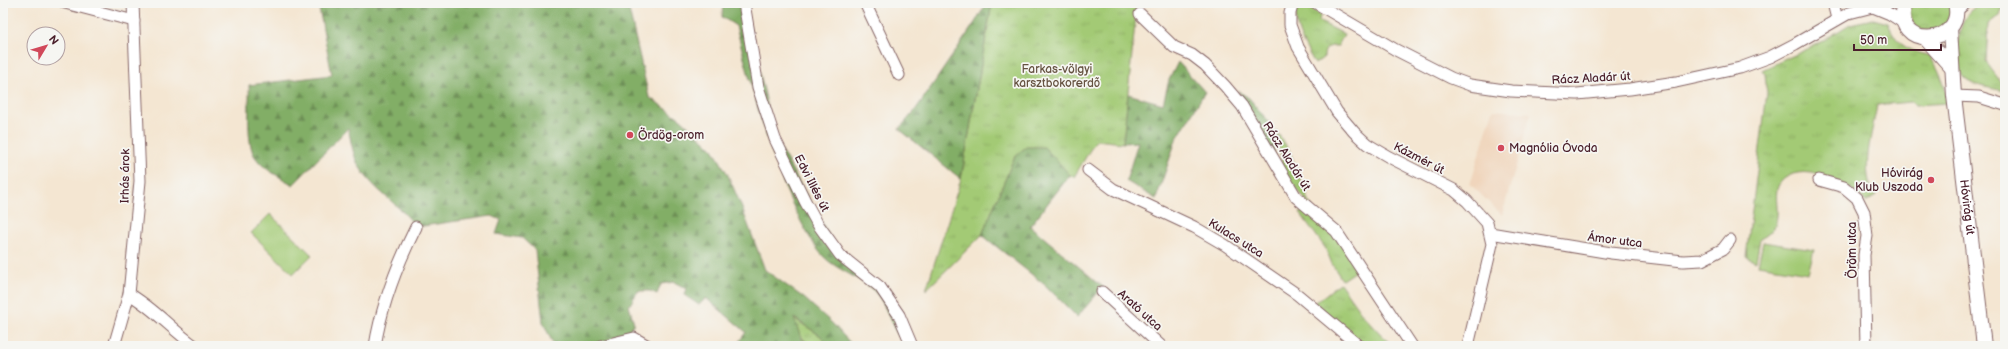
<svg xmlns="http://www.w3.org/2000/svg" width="2008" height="349" font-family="'Balsamiq Sans',sans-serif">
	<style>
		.built { fill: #f0d5bc }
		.grass { fill: url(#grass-tufts); stroke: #767450 }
		.forest { fill: url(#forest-firs); stroke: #666648 }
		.garden { fill: #a3ca75; stroke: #767450 }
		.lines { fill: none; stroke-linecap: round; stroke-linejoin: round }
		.minor-casing { stroke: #866565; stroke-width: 13 }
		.tertiary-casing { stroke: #866565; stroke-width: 16 }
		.minor { stroke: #fff; stroke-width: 11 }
		.tertiary { stroke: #fff; stroke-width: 14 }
		.poi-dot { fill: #d1495b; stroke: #f6f6f2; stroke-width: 1.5 }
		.labels { text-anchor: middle; stroke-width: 3.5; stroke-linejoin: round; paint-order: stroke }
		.park-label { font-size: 12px; fill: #655241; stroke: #f6f6f2 }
		.street-label { font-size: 12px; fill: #4a1f2b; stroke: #f6f6f2 }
		.poi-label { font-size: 12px; fill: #4a1f2b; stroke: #f6f6f2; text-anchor: start }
	</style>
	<defs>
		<pattern id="grass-tufts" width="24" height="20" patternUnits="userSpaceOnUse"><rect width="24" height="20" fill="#a3ca75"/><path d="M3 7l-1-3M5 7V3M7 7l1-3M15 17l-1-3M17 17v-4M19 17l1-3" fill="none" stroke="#8ead65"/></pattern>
		<pattern id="forest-firs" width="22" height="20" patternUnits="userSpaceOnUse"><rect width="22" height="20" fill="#82ae66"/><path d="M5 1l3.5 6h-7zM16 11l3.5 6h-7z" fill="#6c8d54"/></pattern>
	</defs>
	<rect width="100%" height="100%" fill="#f6f6f2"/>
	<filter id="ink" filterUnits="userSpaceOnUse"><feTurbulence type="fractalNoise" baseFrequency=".025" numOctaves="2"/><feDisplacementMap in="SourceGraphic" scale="8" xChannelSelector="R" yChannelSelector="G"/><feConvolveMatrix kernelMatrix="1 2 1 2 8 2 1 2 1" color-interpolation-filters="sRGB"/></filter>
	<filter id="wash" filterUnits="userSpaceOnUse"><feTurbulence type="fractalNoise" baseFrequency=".012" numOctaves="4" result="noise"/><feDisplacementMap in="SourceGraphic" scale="16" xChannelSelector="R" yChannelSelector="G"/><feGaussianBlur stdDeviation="0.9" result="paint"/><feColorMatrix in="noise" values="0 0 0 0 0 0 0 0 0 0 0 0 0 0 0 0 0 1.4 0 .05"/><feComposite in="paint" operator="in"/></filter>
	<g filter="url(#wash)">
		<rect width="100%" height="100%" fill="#f4e6d2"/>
		<!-- built -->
		<path class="built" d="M1493 110 1531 113 1502 215 1470 184Z"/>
		<!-- grass -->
		<g class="grass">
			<path d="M992 3 1137 4 1123 143 1096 140 1074 177 1015 156 982 235 926 290 961 179Z"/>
			<path d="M1910 3H1951L1952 12 1943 28C1916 33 1911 31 1910 3Z"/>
			<path d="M1991 3H2004L2000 15 1988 24 1986 62 2003 85 2004 91C1992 88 1976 87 1966 79 1951 66 1957 23 1971 10 1976 6 1984 5 1991 3Z"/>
			<path d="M1304 5 1321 15 1318 21 1344 34 1338 46C1329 45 1324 48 1324 57L1315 64C1306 47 1292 28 1297 8Z"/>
			<path d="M1873 19 1888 23C1898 47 1907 49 1930 56 1940 70 1945 85 1948 103L1915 105 1911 102 1877 105C1873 131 1858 174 1876 196L1866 202C1850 183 1799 158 1780 183 1769 197 1790 225 1760 239L1756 262 1746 257 1767 93 1765 74 1762 70 1816 45 1850 24Z"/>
			<path d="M1276 131 1289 150 1312 208 1284 173Z"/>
			<path d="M1305 210 1335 233 1357 270 1342 280 1332 264 1326 249 1300 213Z"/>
			<path d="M1340 283 1362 314 1392 346H1366L1315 303Z"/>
			<path d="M793 318 821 336 829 346C803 346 803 341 793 318Z"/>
		</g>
		<!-- forest -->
		<g class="forest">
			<path d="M318 3H623L629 10 649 97 681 119 713 149 727 173 740 203 765 270 804 298 832 323 853 346H829L821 336 794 318 801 338 811 346H736L746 332 706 298 699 305 684 295 687 289 674 282 661 284 657 294 650 291H638L629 306 634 323 619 346H554L543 322 535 250 522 238 496 234 501 220 492 216 416 227C400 204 373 191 359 166 353 156 351 140 348 128L293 185C281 177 264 170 256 158 245 145 250 103 249 85L332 75Z"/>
			<path d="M723 3H744L775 139 840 255 880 287 912 346H905C900 338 895 331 891 322 886 311 883 300 874 291 858 275 831 269 818 250 777 191 754 96 736 26L722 17Z"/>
			<path d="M987 3H992L961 179 899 129 914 112 974 24Z"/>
			<path d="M1178 62 1205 92 1176 140 1156 199 1126 181 1138 142 1123 143 1128 94 1163 104 1169 80Z"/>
			<path d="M1238 91 1249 98 1271 125 1275 159Z"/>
			<path d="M1026 147H1044L1070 175 1030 226 1103 287 1077 317 1045 285 982 235 1015 156Z"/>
		</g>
		<!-- garden -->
		<g class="garden">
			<path d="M270 214 312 255 293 274 251 233Z"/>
			<path d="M1763 242 1814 250 1808 273 1758 265Z"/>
		</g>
	</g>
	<g filter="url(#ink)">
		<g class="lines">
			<defs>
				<g id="minor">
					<path d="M65 3 134 21"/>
					<path d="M744 3 758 87 775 139 805 201 817 223 840 255 880 287 899 315 912 346"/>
					<path d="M865 3 899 75"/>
					<path d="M1293 3 1290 13V25L1298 47 1337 112 1354 132 1367 144 1389 157 1454 190 1467 201 1487 223 1492 244 1468 346"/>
					<path d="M1316 3 1396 50 1451 78 1470 85 1511 91 1577 94 1630 89 1676 82 1740 68 1770 57 1795 44 1849 13 1888 3"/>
					<path d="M1833 3 1837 19"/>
					<path d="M1873 7 1890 14 1904 23"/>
					<path d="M1957 10 1966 3"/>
					<path d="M1140 14 1174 47 1192 55 1205 65 1225 86 1242 106 1296 197 1336 231 1412 346"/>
					<path d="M1954 96 1979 97 2005 105"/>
					<path d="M1088 170 1113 189 1194 227 1225 245 1298 295 1359 346"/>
					<path d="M1819 180 1844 187 1857 198 1864 212 1867 236 1864 255 1866 346"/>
					<path d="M1490 233 1611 253 1683 261 1702 260 1723 249 1730 240"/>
					<path d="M1102 292 1161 346"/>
					<path d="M129 294C154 308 172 330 195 346"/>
					<path d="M114 346 129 294 140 181 133 3"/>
					<path d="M375 346C382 303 397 265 416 227"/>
					<path d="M600 346 634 338 648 346"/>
				</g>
				<g id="tertiary">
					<path d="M1905 3C1889 51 1967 47 1955 3"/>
					<path id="s1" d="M1950 28 1954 96 1984 346"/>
					<path d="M1926 39 1952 68"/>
				</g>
			</defs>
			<!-- minor casing -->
			<use href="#minor" class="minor-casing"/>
			<!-- tertiary casing -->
			<use href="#tertiary" class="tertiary-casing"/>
			<!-- minor -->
			<use href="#minor" class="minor"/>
			<!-- tertiary -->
			<use href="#tertiary" class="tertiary"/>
		</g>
	</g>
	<!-- markers -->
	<g class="poi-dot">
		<circle cx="630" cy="135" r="4"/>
		<circle cx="1501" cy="148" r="4"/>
		<circle cx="1931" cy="180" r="4"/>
	</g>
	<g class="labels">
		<!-- park labels -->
		<g class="park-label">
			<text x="1057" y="73">Farkas-völgyi<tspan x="1057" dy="14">karsztbokorerdő</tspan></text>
		</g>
		<!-- street labels -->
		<g class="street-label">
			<text transform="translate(1591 78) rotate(-3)" y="4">Rácz Aladár út</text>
			<text transform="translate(1287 156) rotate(58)" y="4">Rácz Aladár út</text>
			<text transform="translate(1419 158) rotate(27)" y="4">Kázmér út</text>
			<text transform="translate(125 176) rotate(-89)" y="4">Irhás árok</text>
			<text transform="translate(812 183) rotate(63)" y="4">Edvi Illés út</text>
			<text dy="4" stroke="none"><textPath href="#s1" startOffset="180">Hóvirág út</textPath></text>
			<text transform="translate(1236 238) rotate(32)" y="4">Kulacs utca</text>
			<text transform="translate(1615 240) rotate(7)" y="4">Ámor utca</text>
			<text transform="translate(1852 250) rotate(-90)" y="4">Öröm utca</text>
			<text transform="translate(1140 310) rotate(42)" y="4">Arató utca</text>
		</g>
		<!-- poi labels -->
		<g class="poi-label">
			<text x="638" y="139">Ördög-orom</text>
			<text x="1509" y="152">Magnólia Óvoda</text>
			<text x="1923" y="177" text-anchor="end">Hóvirág<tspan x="1923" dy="14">Klub Uszoda</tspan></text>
		</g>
	</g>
	<!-- margin -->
	<rect width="2008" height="349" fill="none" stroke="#f6f6f2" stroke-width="16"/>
	<!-- north arrow -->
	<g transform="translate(46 46) rotate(52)"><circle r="19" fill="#f6f6f2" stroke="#b1a0a2"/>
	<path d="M0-3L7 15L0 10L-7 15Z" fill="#d1495b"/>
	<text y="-6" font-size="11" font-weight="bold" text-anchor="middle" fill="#4a1f2b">N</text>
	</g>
	<!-- scale -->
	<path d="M1854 44v6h87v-6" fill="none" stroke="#4a1f2b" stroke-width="2"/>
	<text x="1860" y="44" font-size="12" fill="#4a1f2b" stroke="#f6f6f2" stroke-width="3" paint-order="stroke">50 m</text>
</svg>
